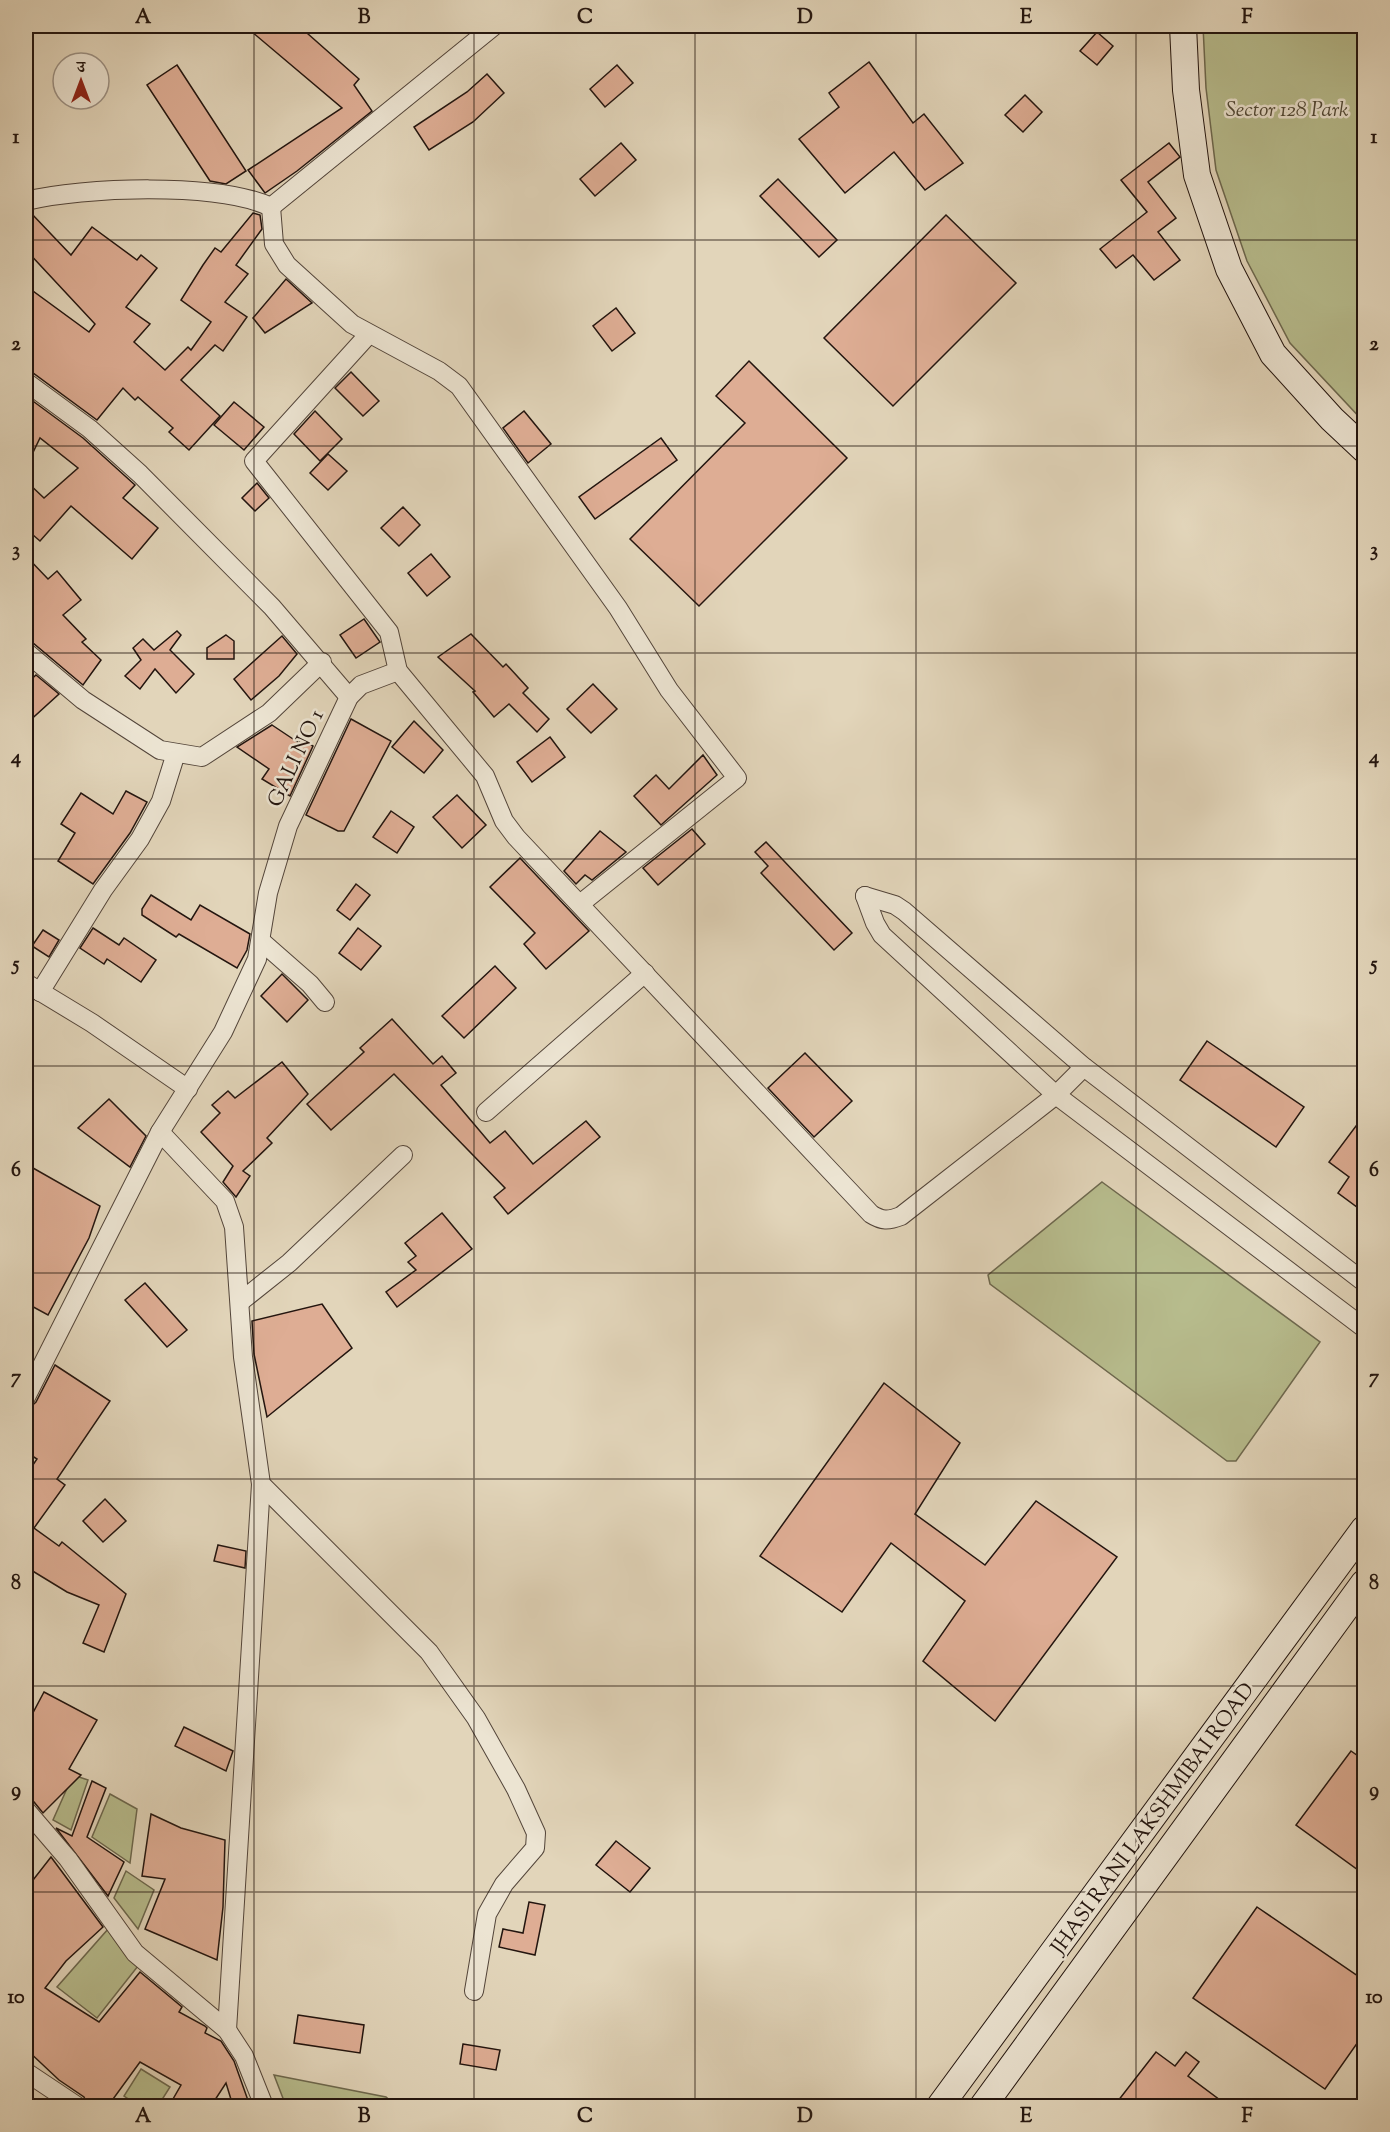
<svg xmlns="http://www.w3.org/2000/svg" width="1390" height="2132" font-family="'Sorts Mill Goudy','Noto Serif Devanagari',serif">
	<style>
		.green { fill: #b7bc8d; stroke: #6d684e; stroke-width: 1.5 }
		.building { fill: #dead94; stroke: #23150f; stroke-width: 1.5 }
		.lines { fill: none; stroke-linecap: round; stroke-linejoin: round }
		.minor-casing { stroke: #53453a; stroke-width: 20 }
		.secondary-casing { stroke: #23150f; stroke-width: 28 }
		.minor { stroke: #ece4d2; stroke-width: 18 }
		.secondary { stroke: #ece4d2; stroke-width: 26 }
		.grid { fill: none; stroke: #23150f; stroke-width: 1.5; stroke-opacity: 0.55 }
		.labels { text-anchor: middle; stroke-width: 5; stroke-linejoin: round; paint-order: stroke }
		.park-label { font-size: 21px; font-style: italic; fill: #4f4735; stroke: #ece4d2 }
		.street-label { font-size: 21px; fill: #23150f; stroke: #ece4d2 }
		.neatline { fill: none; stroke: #23150f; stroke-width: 2 }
		.grid-label { font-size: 20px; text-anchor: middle; font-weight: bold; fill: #23150f }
	</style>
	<rect width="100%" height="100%" fill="#e2d5ba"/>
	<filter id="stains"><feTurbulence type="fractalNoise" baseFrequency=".00333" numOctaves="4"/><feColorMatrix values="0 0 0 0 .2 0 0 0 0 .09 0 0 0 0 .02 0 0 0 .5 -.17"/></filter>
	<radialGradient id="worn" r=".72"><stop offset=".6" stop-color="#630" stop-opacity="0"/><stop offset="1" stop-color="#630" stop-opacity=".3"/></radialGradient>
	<!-- green -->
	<g class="green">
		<path d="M1203 26H1364V422L1290 343 1247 261 1216 170 1206 88Z"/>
		<path d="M1102 1182 1320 1342 1236 1461H1227L990 1284 988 1275Z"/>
		<path d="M73 1775 88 1780 71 1830 53 1820Z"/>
		<path d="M110 1794 137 1809 130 1863 92 1837Z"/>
		<path d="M126 1871 154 1890 138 1929 114 1898Z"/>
		<path d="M109 1928 138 1966 97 2018 57 1987Z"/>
		<path d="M141 2069 170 2087 158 2106H139L124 2096Z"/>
		<path d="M274 2075 386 2097 396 2106H286Z"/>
	</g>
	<!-- building -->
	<g class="building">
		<path d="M245 26H299L359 79 354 85 372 111 297 171 265 193 248 170 342 108Z"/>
		<path d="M1097 32 1113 46 1097 65 1080 51Z"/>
		<path d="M869 62 913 123 924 114 963 163 925 190 894 152 845 193 799 139 839 107 829 93Z"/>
		<path d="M177 65 246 171 226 184 210 181 147 85Z"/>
		<path d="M617 65 633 83 605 107 590 89Z"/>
		<path d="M487 74 504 93 473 122 429 150 414 127 467 92Z"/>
		<path d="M1025 95 1042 112 1023 132 1005 115Z"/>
		<path d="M621 143 636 160 595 196 580 179Z"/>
		<path d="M1169 143 1180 157 1148 182 1176 218 1158 232 1180 260 1154 280 1133 255 1116 268 1100 249 1147 212 1121 180Z"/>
		<path d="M778 179 837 240 819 257 760 196Z"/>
		<path d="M26 212H30L71 255 92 227 137 260 141 255 157 268 126 307 150 324 134 342 165 370 188 347 191 350 211 322 181 300 203 265 215 248 221 252 253 213 260 215 262 229 236 265 248 274 225 302 247 317 223 351 215 345 181 380 220 416 189 450 169 432 173 428 138 397 135 400 123 388 97 420 33 373 26 371V286L89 332 95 324 26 250Z"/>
		<path d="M946 215 1016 283 893 406 824 338Z"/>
		<path d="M286 279 312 303 265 333 253 318Z"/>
		<path d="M616 308 635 333 612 351 593 326Z"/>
		<path d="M749 361 847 458 699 606 630 539 745 423 716 396Z"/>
		<path d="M351 372 379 401 363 416 335 388Z"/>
		<path d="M26 396 83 438 135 485 123 498 158 528 132 559 71 506 40 541 26 529V481L44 498 78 468 40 438 26 467Z"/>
		<path d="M234 402 264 427 244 450 214 425Z"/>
		<path d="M315 411 342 439 320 461 294 434Z"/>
		<path d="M524 411 551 444 528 463 503 428Z"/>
		<path d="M661 438 677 460 595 519 579 497Z"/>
		<path d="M328 454 347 471 328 490 310 473Z"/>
		<path d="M257 483 269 498 255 511 242 498Z"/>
		<path d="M403 507 420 525 399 546 381 528Z"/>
		<path d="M431 554 450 577 427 596 408 573Z"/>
		<path d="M26 556 48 579 57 571 81 600 63 615 86 639 82 642 101 660 83 685 33 643 26 641Z"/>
		<path d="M364 619 380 642 356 658 340 635Z"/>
		<path d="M177 631 181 635 170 650 194 674 176 693 155 669 140 689 125 676 141 660 133 648 143 639 154 650Z"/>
		<path d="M471 634 503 667 506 664 528 688 523 693 549 719 537 732 509 704 494 717 473 692 475 691 438 657Z"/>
		<path d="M226 635 234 641V659H207V648Z"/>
		<path d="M282 636 297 654 279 676 251 700 234 679Z"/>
		<path d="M36 675 59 694 26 724V684Z"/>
		<path d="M593 684 617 709 591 733 567 709Z"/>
		<path d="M351 719 391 741 344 831H338L306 815Z"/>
		<path d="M414 721 443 750 424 773 392 747Z"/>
		<path d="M272 725 299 743 301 739 313 746 290 796 262 779 269 769 237 747Z"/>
		<path d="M550 737 565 757 532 782 517 762Z"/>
		<path d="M703 755 717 775 661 825 634 796 656 775 669 789Z"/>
		<path d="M126 791 147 802 130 833 93 884 58 861 75 833 61 824 81 793 113 814Z"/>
		<path d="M457 795 486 825 462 848 433 817Z"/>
		<path d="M391 811 414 827 397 853 373 837Z"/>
		<path d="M692 829 705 844 658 885 643 868Z"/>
		<path d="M600 831 626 852 592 880 585 875 576 884 564 871Z"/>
		<path d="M766 842 852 933 834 950 761 873 768 866 755 852Z"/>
		<path d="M520 858 589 931 546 969 524 944 535 933 490 887Z"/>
		<path d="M356 884 370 895 350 920 337 910Z"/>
		<path d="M151 895 191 920 200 905 250 934 247 950 237 968 179 934 176 937 142 915V909Z"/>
		<path d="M93 928 119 945 124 938 156 960 141 982 107 959 104 964 80 948Z"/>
		<path d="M358 928 381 946 361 970 339 953Z"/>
		<path d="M43 930 59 940 49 957 32 946Z"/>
		<path d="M495 966 516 988 464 1038 442 1016Z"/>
		<path d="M282 974 308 1000 287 1022 261 996Z"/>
		<path d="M392 1019 433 1064 442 1056 456 1073 441 1085 490 1143 505 1131 533 1164 586 1121 600 1137 508 1214 494 1197 505 1188 394 1074 331 1130 307 1104 364 1052 360 1048Z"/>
		<path d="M1207 1041 1304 1107 1276 1147 1180 1080Z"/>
		<path d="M805 1053 852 1101 814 1137 768 1088Z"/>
		<path d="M282 1062 308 1094 267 1138 272 1143 243 1171 250 1176 236 1197 223 1182 233 1166 201 1132 220 1113 212 1105 228 1091 235 1098Z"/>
		<path d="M109 1099 146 1136 130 1167 78 1128Z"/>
		<path d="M1365 1114V1213L1338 1193 1349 1177 1329 1162Z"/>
		<path d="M26 1164 100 1206 89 1238 48 1315 26 1303Z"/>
		<path d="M442 1213 472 1249 397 1307 386 1292 416 1270 408 1262 416 1256 405 1243Z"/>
		<path d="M145 1283 187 1330 167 1347 125 1300Z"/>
		<path d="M322 1304 352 1348 267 1417 254 1354 252 1321Z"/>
		<path d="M55 1365 110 1401 57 1479 65 1485 34 1528 59 1546 62 1542 126 1594 104 1652 83 1643 99 1605 67 1592 26 1567V1475L37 1459 26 1452V1411L36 1402Z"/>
		<path d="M884 1383 960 1443 915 1514 985 1565 1036 1501 1117 1557 995 1721 923 1661 965 1601 891 1543 842 1612 760 1556Z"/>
		<path d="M105 1499 126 1521 103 1542 83 1521Z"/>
		<path d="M218 1545 246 1551 245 1568 214 1561Z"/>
		<path d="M44 1692 97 1720 69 1769 81 1775 43 1813 34 1802 26 1799V1726Z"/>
		<path d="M184 1727 233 1751 226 1771 175 1746Z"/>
		<path d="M1351 1751 1365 1761V1875L1296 1825Z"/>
		<path d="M92 1781 106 1788 87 1837 124 1862 108 1896 56 1828 72 1836Z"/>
		<path d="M151 1814 181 1828 225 1840 223 1907 217 1960 145 1929 165 1879 142 1876Z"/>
		<path d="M616 1841 650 1868 630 1892 596 1865Z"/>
		<path d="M51 1857 103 1927 66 1961 45 1988 99 2022 140 1972 182 2007 179 2012 205 2026 207 2028 205 2033 221 2041 234 2061 250 2106H233L226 2083 211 2106H169L181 2085 140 2062 108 2106H88L84 2097 59 2080 26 2049V1889Z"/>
		<path d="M529 1902 545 1905 535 1955 499 1947 503 1929 523 1933Z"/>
		<path d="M1257 1907 1365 1981V2032L1325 2089 1193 1998Z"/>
		<path d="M298 2015 364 2025 360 2053 294 2043Z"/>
		<path d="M463 2044 500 2050 496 2070 460 2064Z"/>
		<path d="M1156 2052 1175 2066 1186 2052 1199 2062 1188 2076 1228 2106H1114Z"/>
	</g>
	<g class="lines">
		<defs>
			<g id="minor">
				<path d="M26 201C83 187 217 182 271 207"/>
				<path d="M271 207 274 244 287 265 352 324 439 371 459 386 618 608 669 690 737 778 580 904"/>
				<path d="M271 207 494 26"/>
				<path d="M369 334 254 461 389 632 398 671 485 776 504 821 516 837 871 1214C882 1221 888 1221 901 1216L1056 1095 1084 1067"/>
				<path d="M26 382 90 429 140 474 272 607 349 697"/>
				<path d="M26 652 83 700 160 750 202 757 269 713 322 662"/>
				<path d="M865 896 875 923 882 935 1056 1095 1364 1328"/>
				<path d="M865 896 895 905 904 911 1084 1067 1364 1282"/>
				<path d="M261 941 310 984 325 1002"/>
				<path d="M26 983 92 1023 188 1089"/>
				<path d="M40 992 103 890 140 839 161 801 176 753"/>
				<path d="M486 1112 645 973"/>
				<path d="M160 1132 225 1201 234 1227 243 1357 261 1484 429 1652 476 1718 516 1789 536 1833 535 1848 504 1884 487 1914 474 1991"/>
				<path d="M240 1302 289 1263 403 1155"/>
				<path d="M26 1397 160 1132 223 1032 257 959 268 893 288 826 349 697 361 685 398 671"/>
				<path d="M26 1810 68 1859 135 1953 227 2030 244 2056 264 2106"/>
				<path d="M227 2030 261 1484"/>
				<path d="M26 2072 77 2106"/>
			</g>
			<g id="secondary">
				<path d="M1183 26 1186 90 1197 175 1229 269 1273 354 1332 419 1364 449"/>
				<path d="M940 2106 1364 1529"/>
				<path d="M983 2106 1364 1583"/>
			</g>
		</defs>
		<!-- minor casing -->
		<use href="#minor" class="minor-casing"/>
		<!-- secondary casing -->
		<use href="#secondary" class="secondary-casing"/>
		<!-- minor -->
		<use href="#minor" class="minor"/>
		<!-- secondary -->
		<use href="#secondary" class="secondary"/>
	</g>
	<!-- grid -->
	<path class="grid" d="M254 26V2106M474 26V2106M695 26V2106M916 26V2106M1136 26V2106M26 240H1364M26 446H1364M26 653H1364M26 859H1364M26 1066H1364M26 1273H1364M26 1479H1364M26 1686H1364M26 1892H1364"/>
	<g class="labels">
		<!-- park labels -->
		<g class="park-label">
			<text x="1287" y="116">Sector 128 Park</text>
		</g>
		<!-- street labels -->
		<g class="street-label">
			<text transform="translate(295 758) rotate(-65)" y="7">GALI NO 1</text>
			<text transform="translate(1152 1818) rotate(-54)" y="7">JHASI RANI LAKSHMIBAI ROAD</text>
		</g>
	</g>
	<!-- margin -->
	<rect width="1390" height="2132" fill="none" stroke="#e2d5ba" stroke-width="66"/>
	<!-- north arrow -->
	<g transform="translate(81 81)"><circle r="28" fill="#ece4d2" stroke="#9c9184" stroke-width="1.5"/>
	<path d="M0-4.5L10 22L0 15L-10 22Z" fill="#8f2418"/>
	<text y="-9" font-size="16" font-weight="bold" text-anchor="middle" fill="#23150f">उ</text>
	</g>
	<rect x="33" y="33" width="1324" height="2066" class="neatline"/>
	<g class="grid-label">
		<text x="143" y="23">A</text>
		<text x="364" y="23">B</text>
		<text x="585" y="23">C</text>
		<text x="805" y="23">D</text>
		<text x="1026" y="23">E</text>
		<text x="1247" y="23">F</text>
		<text x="16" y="143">1</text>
		<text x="1374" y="143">1</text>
		<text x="16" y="350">2</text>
		<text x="1374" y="350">2</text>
		<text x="16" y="556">3</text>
		<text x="1374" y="556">3</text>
		<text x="16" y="763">4</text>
		<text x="1374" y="763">4</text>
		<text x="16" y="970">5</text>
		<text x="1374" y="970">5</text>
		<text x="16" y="1176">6</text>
		<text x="1374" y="1176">6</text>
		<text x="16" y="1383">7</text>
		<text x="1374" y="1383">7</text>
		<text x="16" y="1589">8</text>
		<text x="1374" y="1589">8</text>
		<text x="16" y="1796">9</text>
		<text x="1374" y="1796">9</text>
		<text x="16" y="2003">10</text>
		<text x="1374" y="2003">10</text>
		<text x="143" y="2122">A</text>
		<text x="364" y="2122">B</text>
		<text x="585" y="2122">C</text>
		<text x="805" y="2122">D</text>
		<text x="1026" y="2122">E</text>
		<text x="1247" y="2122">F</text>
	</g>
	<rect width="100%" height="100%" filter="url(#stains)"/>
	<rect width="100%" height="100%" fill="url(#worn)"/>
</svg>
